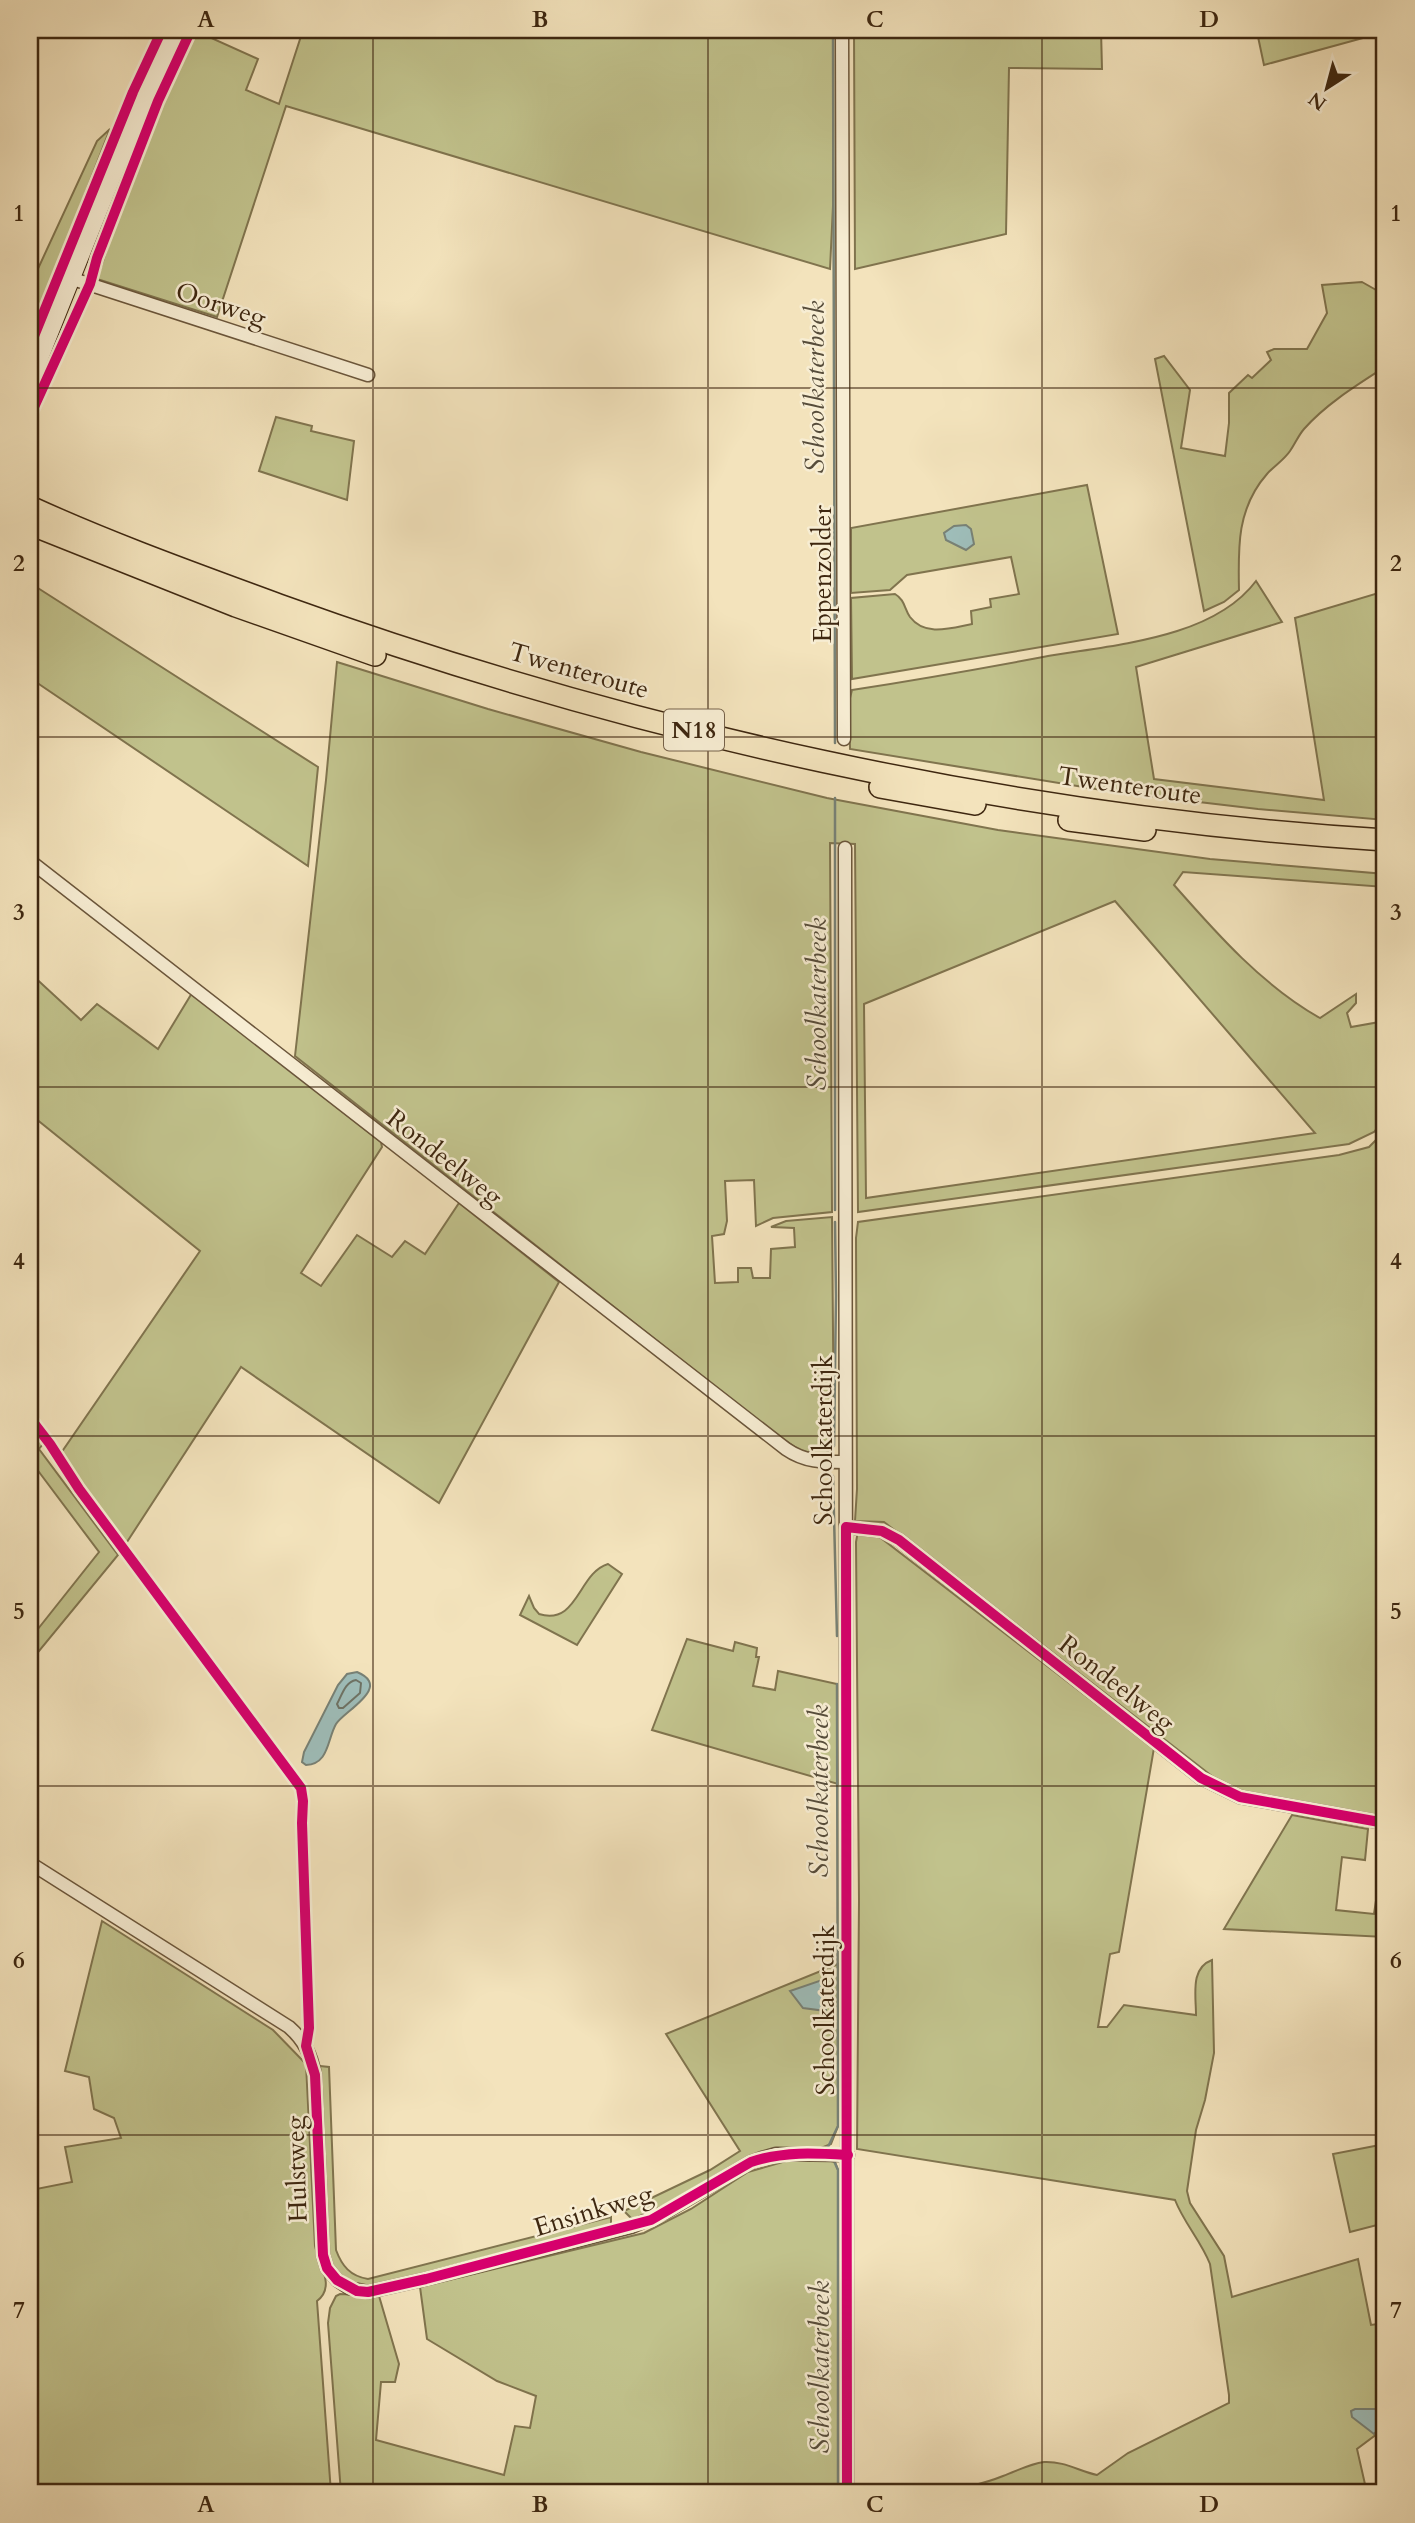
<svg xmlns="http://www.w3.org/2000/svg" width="1415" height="2523" font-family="Cardo,serif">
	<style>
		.green { fill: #c1c28c; stroke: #80744e; stroke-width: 2; fill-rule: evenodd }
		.water { fill: #9ebdb9; stroke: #788175; stroke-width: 2 }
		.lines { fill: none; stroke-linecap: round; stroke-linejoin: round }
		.shore { stroke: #6e7264; stroke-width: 2 }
		.stream { stroke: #788175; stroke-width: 2.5 }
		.street-casing { stroke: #6b563b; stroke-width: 15 }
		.secondary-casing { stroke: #3e2710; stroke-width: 18 }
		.highway-casing { stroke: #3e2710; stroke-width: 24 }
		.street { stroke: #f7edd3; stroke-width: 12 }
		.secondary { stroke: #f7edd3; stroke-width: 16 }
		.highway { stroke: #f3e3bc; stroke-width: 21 }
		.cycleway-casing { stroke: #f7edd3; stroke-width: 15 }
		.cycleway { stroke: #d6006c; stroke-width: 10 }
		.grid { fill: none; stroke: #3e2710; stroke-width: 2; stroke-opacity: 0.55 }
		.labels { text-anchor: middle; stroke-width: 5; stroke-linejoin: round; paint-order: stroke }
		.shield { fill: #f7edd3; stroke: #76624a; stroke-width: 2 }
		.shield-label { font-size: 24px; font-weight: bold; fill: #3e2710 }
		.street-label { font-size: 26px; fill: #3e2710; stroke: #f7edd3 }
		.water-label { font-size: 28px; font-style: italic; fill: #564c3a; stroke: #f7edd3 }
		.neatline { fill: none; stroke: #3e2710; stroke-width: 2.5 }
		.grid-label { font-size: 23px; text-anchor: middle; font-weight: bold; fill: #3e2710 }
	</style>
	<rect width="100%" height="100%" fill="#f3e3bc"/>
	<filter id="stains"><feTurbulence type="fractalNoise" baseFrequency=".00286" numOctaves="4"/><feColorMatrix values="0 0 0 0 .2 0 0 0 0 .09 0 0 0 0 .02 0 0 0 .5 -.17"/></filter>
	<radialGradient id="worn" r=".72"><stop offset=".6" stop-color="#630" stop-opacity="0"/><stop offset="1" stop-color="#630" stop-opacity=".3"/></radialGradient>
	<!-- green -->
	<g class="green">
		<path d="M303 30H833V206L830 269 286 106 217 317 97 279 138 157 196 31 258 59 246 90 279 104Z"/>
		<path d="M854 30H1101L1102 69 1009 68 1006 234 855 269Z"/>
		<path d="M1271 30H1289L1290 35 1322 32V30H1385V32L1264 65 1257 32Z"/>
		<path d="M110 129 30 336V286L97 141Z"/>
		<path d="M1362 282 1385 295V367C1357 385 1326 404 1304 429 1298 436 1295 444 1290 451 1284 460 1274 466 1267 474 1237 508 1238 547 1239 590L1224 602 1204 611 1155 359 1164 356 1190 390 1181 448 1225 456 1229 423V393L1248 375 1252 378 1271 360 1267 352 1274 349H1307L1327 313 1322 285Z"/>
		<path d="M276 417 312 426 311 431 354 441 347 500 259 471Z"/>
		<path d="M1087 485 1118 634 852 679 851 598 895 594C905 600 904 608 910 617 925 637 951 628 972 624L971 611 991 607 990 599 1019 594 1011 557 907 575 890 590 851 593V528Z"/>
		<path d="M1256 581 1282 622 1136 667 1154 779 1324 800 1295 618 1385 591V820L1258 809 1114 792 850 749 849 702 852 690C916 680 979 669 1043 657 1109 645 1212 640 1256 581Z"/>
		<path d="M30 583 318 767 308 866 30 678Z"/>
		<path d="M337 662 488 709 641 752 827 798 998 830 1210 859 1385 874V887L1183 872 1174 885C1217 934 1263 986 1320 1018L1356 994V1003L1347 1013 1351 1027 1385 1021V1118L1374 1132 1349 1144 858 1212 855 844 830 843 832 1212 773 1218 756 1226 754 1180 725 1181 727 1221 724 1234 712 1236 715 1283 738 1282V1268H751L753 1278H770L771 1249 795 1247 794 1228 771 1227 786 1221 832 1217 834 1446 824 1455 801 1451 773 1432 295 1056 326 780ZM1115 901 1315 1133 866 1198 864 1004Z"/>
		<path d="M30 973 81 1020 97 1004 158 1049 192 993 381 1142 382 1147 301 1273 321 1286 357 1235 392 1257 405 1241 425 1254 459 1203 559 1282 439 1503 241 1367 125 1545 59 1456 200 1251 30 1114Z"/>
		<path d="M1385 1131V1820L1238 1793 1226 1787 884 1522 855 1521 857 1489 856 1238 858 1222 1339 1155 1369 1147Z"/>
		<path d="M30 1427 43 1444 39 1449 118 1555 30 1662V1639L99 1552 30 1460Z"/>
		<path d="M858 1531 873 1532 1154 1748 1119 1952 1110 1954 1098 2027H1107L1124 2005 1196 2015C1196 1995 1190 1968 1212 1960L1214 2053 1205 2100 1196 2130 1187 2191 1190 2203 1224 2256 1232 2297 1358 2259 1371 2325 1385 2323V2428L1357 2449 1367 2493H934C957 2489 981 2485 1003 2476 1017 2471 1029 2464 1044 2462 1064 2461 1079 2471 1097 2475L1128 2453 1229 2403V2395L1210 2264C1201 2241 1184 2223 1175 2200L857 2149 859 1901 856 1542Z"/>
		<path d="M608 1564 622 1574 577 1645 520 1615 529 1596 534 1608 539 1614C578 1626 578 1573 608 1564Z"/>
		<path d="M687 1639 733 1651 735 1642 757 1648 756 1657H759L753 1686 775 1690 778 1671 837 1684 838 1784 652 1730Z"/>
		<path d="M1292 1815 1368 1829 1365 1860 1342 1857 1336 1910 1374 1914 1378 1887 1385 1882V1937L1224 1929Z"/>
		<path d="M102 1921 273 2030 306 2064 315 2246C319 2264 336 2287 317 2301L331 2493H30V2193L31 2190 72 2182 65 2147 121 2138 114 2118 94 2109 89 2077 65 2071Z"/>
		<path d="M838 1964V2126L831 2144 821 2148 766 2151 669 2204 636 2219 631 2218 624 2211 710 2170 740 2151 666 2034Z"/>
		<path d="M320 2066 329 2067 336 2250C342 2266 350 2276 368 2279L611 2217V2227L401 2281 353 2288 329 2267Z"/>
		<path d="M1385 2144V2223L1350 2232 1333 2154Z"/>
		<path d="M820 2158 835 2162 838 2170V2493H341L328 2323 330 2308 336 2296 340 2294 379 2296 399 2364 395 2382H381L376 2440 504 2475 515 2426 530 2428 536 2396 497 2381 427 2339 420 2287 644 2233 691 2209 748 2172 786 2161Z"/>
	</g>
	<!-- water -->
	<g class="water">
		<path d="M966 525 971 529 974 544 966 550 946 540 944 533 954 526Z"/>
		<path d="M357 1672C393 1687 344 1711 336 1724 327 1740 329 1764 306 1765L302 1762 304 1752 338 1685 347 1674Z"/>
		<path d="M822 1980 825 1982 826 2011 803 2008 790 1991Z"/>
		<path d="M1355 2409H1379C1384 2418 1381 2427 1374 2434L1352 2417 1351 2411Z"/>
	</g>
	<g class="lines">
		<!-- shore -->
		<path class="shore" d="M356 1680 361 1683 360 1693 343 1708H339L337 1704C342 1695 345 1682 356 1680Z"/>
		<!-- stream -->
		<g class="stream">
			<path d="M833 30 835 743"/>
			<path d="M835 1210V798"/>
			<path d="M834 1446 836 1296 835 1222"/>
			<path d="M833 1476 837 1636"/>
			<path d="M828 2147 838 2126 837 1684"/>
			<path d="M834 2161 838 2170V2493"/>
		</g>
		<defs>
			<g id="street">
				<path d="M842 30 844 739"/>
				<path d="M73 279 368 375"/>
				<path d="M845 848 847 2493"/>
				<path d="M30 861 786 1449C805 1462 822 1462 845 1462"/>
				<path d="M846 1527 882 1531 899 1540 1201 1778 1240 1797 1385 1823"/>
				<path d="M30 1863 289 2027C305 2041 311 2055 315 2075L323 2255 327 2268 337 2280 349 2288 368 2292 426 2279 631 2227 666 2212 751 2162 762 2158 776 2154 848 2155"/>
			</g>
			<path id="secondary" d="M30 383 126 143 176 30"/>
			<g id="highway">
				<path d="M30 507C111 544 195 574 279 605 631 732 1011 817 1385 840"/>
				<path d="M30 524 236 606 375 655"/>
				<path d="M880 787 975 804"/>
				<path d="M1069 820 1145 830"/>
			</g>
		</defs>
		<!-- street casing -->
		<use href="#street" class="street-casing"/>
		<!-- secondary casing -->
		<use href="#secondary" class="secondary-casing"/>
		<!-- highway casing -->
		<use href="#highway" class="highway-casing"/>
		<!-- street -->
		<use href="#street" class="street"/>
		<!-- secondary -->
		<use href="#secondary" class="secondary"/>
		<!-- highway -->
		<use href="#highway" class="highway"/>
		<defs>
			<g id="cycleway">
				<path d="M30 346 133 92 162 30"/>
				<path d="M30 416 90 284 97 258 158 101 191 30"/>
				<path d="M30 1418 50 1444 79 1489 301 1788 303 1801 302 1823 309 2028 306 2046 315 2075 323 2255 327 2268 337 2280 357 2291 368 2292 426 2279 651 2220 751 2162C783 2151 815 2153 848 2155"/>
				<path d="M847 2493 846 1527 882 1531 899 1540 1201 1778 1240 1797 1385 1823"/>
			</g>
		</defs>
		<!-- cycleway casing -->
		<use href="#cycleway" class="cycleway-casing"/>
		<!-- cycleway -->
		<use href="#cycleway" class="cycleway"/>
	</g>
	<!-- grid -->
	<path class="grid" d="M373 30V2493M708 30V2493M1042 30V2493M30 388H1385M30 737H1385M30 1087H1385M30 1436H1385M30 1786H1385M30 2135H1385"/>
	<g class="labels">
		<!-- shield labels -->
		<rect class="shield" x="664" y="709.5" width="60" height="41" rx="5"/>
		<g class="shield-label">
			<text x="694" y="738">N18</text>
		</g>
		<!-- street labels -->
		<g class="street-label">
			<text transform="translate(221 304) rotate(18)" y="9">Oorweg</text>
			<text transform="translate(822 574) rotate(-90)" y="9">Eppenzolder</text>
			<text transform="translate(579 670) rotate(16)" y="9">Twenteroute</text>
			<text transform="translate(1130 785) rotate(8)" y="9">Twenteroute</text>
			<text transform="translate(445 1157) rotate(38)" y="9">Rondeelweg</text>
			<text transform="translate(823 1440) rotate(-90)" y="9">Schoolkaterdijk</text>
			<text transform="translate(1117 1683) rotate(38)" y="9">Rondeelweg</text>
			<text transform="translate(825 2010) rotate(-90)" y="9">Schoolkaterdijk</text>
			<text transform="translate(296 2169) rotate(-92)" y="9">Hulstweg</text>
			<text transform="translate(593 2210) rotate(-17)" y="9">Ensinkweg</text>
		</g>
		<!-- water labels -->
		<g class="water-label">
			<text transform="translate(814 387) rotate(-90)" y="10">Schoolkaterbeek</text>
			<text transform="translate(816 1004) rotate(-90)" y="10">Schoolkaterbeek</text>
			<text transform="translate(818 1791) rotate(-90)" y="10">Schoolkaterbeek</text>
			<text transform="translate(819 2367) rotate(-90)" y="10">Schoolkaterbeek</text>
		</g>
	</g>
	<!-- margin -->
	<rect width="1415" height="2523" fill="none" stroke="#f3e3bc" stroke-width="77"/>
	<!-- north arrow -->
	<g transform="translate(1327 88) rotate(216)" stroke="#f7edd3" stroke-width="5" paint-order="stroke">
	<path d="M0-5L12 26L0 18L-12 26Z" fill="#3e2710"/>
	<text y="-10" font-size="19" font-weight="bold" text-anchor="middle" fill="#3e2710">N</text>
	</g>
	<rect x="38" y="38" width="1338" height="2446" class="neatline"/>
	<g class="grid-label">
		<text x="206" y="27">A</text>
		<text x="540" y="27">B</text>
		<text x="875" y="27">C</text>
		<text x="1209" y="27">D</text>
		<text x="19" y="221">1</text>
		<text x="1396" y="221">1</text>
		<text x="19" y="571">2</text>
		<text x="1396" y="571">2</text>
		<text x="19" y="920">3</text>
		<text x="1396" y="920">3</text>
		<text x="19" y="1269">4</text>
		<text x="1396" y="1269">4</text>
		<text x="19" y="1619">5</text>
		<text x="1396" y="1619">5</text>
		<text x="19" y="1968">6</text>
		<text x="1396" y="1968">6</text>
		<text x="19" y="2318">7</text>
		<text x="1396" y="2318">7</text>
		<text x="206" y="2512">A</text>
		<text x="540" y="2512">B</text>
		<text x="875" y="2512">C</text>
		<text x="1209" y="2512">D</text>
	</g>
	<rect width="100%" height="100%" filter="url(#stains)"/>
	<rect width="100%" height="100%" fill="url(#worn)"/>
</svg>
